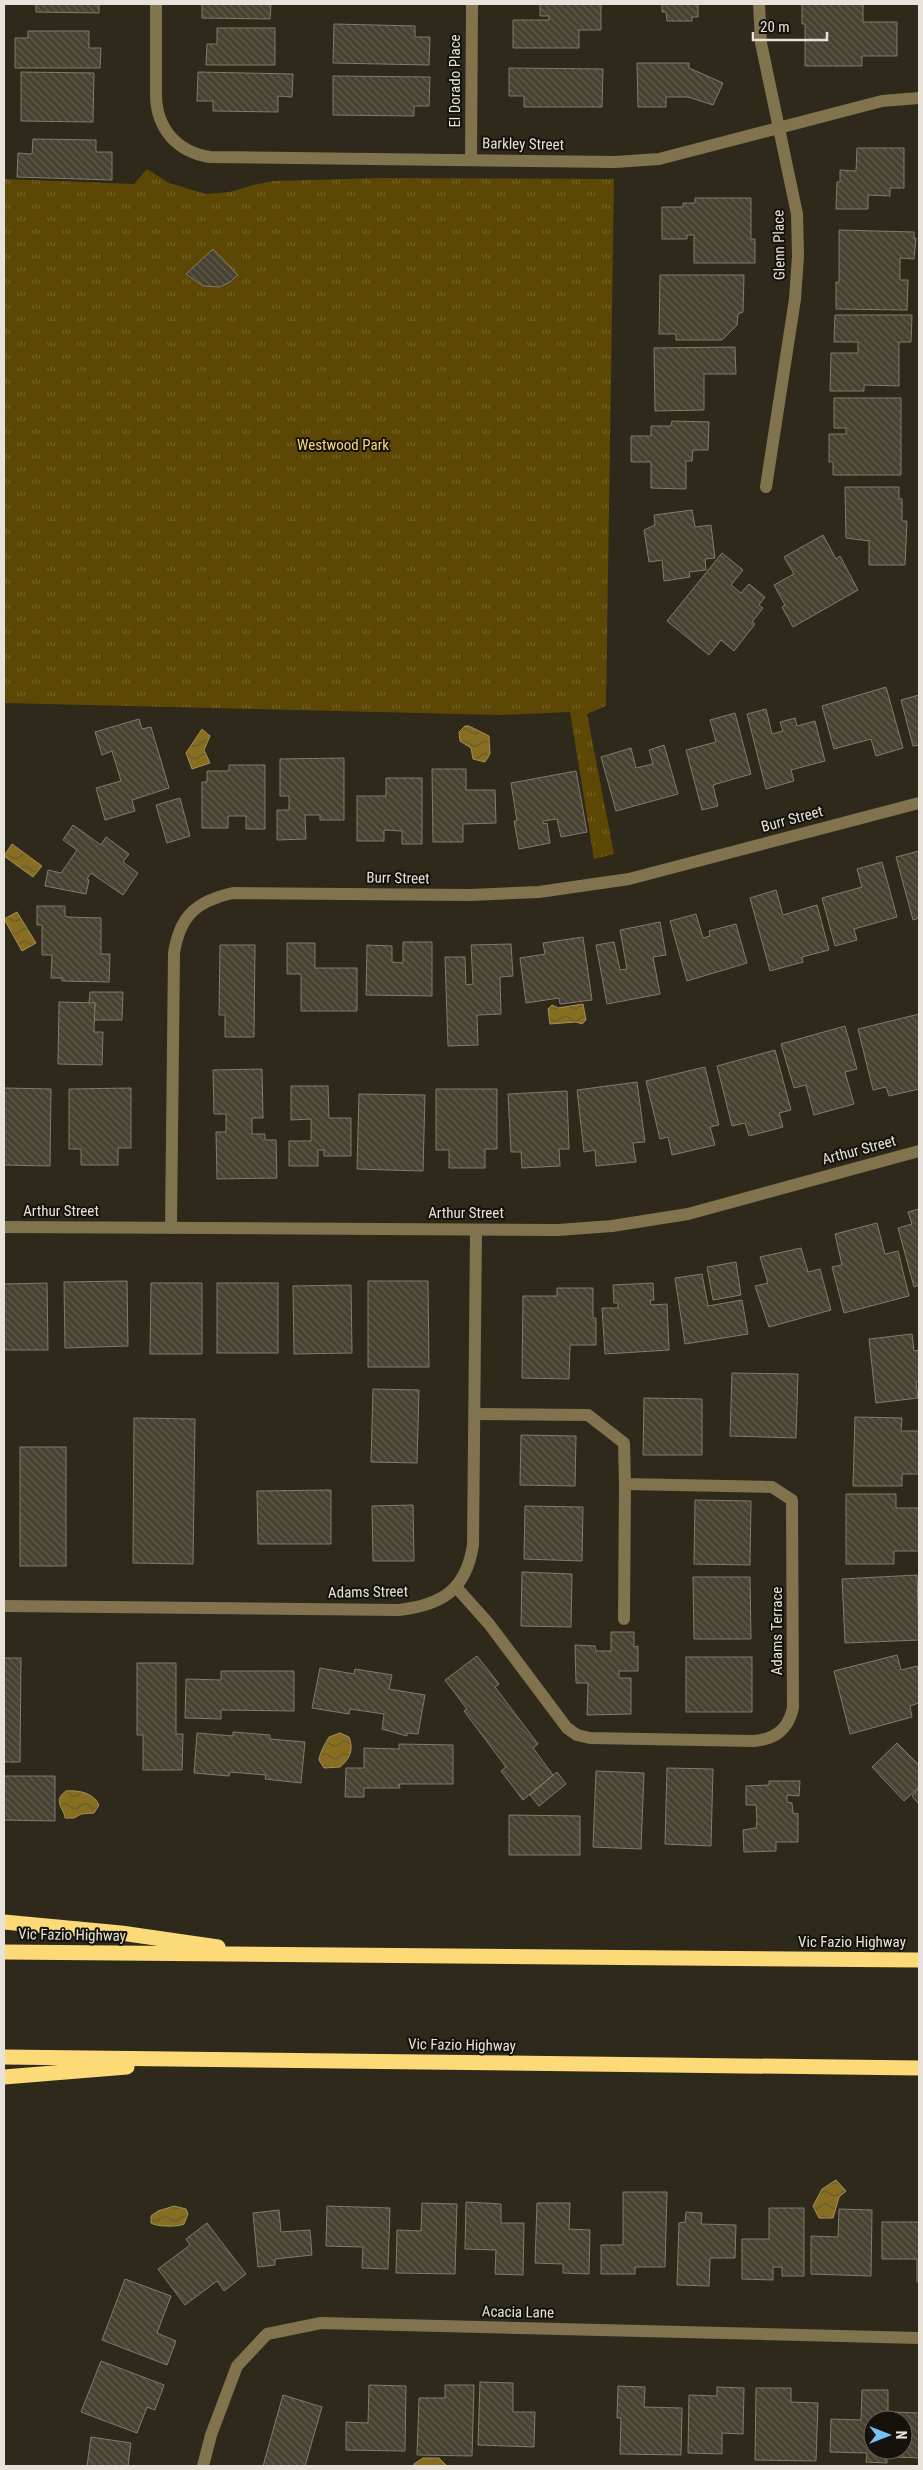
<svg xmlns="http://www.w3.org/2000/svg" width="923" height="2470" font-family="'Roboto Condensed',sans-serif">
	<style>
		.park { fill: url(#park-tufts) }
		.water { fill: url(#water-waves); stroke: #a49158 }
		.building { fill: url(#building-back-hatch); stroke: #817b69 }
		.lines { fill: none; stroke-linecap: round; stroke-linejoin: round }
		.minor { stroke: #81734e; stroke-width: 12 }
		.highway { stroke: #fdda78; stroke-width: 15 }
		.labels { text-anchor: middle; stroke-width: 4; stroke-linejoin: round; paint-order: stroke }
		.street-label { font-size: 15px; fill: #e7e3da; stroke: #14120b }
		.park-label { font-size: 15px; fill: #fcd978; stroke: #14120b }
	</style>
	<defs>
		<pattern id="park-tufts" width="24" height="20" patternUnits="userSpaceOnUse" patternTransform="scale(1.25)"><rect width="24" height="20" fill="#5c4804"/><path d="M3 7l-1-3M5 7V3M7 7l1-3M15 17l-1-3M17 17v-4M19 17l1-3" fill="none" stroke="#736228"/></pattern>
		<pattern id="water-waves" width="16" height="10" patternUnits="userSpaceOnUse" patternTransform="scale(1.25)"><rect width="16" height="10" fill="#876e20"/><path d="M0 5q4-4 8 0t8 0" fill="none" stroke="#695b2f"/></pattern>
		<pattern id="building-back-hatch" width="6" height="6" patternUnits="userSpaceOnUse" patternTransform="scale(1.25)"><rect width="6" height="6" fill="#474132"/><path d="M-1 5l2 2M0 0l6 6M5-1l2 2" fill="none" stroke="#625c4f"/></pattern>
	</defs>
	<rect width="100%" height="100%" fill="#2e291a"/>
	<!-- park -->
	<path class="park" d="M147 169 169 183 206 194 230 192 253 185 273 181 381 178 614 179 606 706 587 714 614 854 594 859 570 712 500 715 4 703V179L134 184Z"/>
	<!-- water -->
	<g class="water">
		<path d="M465 726H469L489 736 490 754 485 762 473 759 471 748 460 741 459 732Z"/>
		<path d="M202 729 210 736 204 750 210 763 192 769 186 753Z"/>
		<path d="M12 844 42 866 33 877 4 856Z"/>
		<path d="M17 912 36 943 22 951 4 919Z"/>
		<path d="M583 1004 586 1020 582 1024 576 1022 550 1024 548 1009 552 1005 558 1008Z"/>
		<path d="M340 1733 349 1737C354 1749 350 1759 340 1767L324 1768 319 1760C320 1752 325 1744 329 1737Z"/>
		<path d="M66 1791C79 1790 94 1793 99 1805L94 1813 81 1814 74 1818H65C64 1808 52 1801 66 1791Z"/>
		<path d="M836 2180 846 2191 839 2197 833 2218H819L813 2206 822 2189Z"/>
		<path d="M174 2206 186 2209 188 2214 184 2224C180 2227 156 2227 151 2223V2216L158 2211Z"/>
		<path d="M423 2458H439L447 2466H414V2464Z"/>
	</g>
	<!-- building -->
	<g class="building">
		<path d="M36 4H112H99V13L36 12Z"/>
		<path d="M202 4H271L270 19 202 18Z"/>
		<path d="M540 4H601V30H579V48H513V20H549V16H540Z"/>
		<path d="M662 4H702H698V17H692V21H667L666 12H662Z"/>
		<path d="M802 4H863V22H897V56H862V66H805V24H802Z"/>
		<path d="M334 24 415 26V37H430L429 65 333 63Z"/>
		<path d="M217 28H275V65H206L207 44H217Z"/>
		<path d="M28 31H89V48H101L100 68H15V38H28Z"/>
		<path d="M637 63H689V68L723 83 713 105 688 97H666V107H638Z"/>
		<path d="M509 68 603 69 602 107H524V96H509Z"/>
		<path d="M21 72 94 73 93 122 21 121Z"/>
		<path d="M198 72 293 74 292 97 278 96V112L213 111V101H197Z"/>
		<path d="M333 76 430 77 429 106H414V116L333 115Z"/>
		<path d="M33 139 96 140V152H112V180L17 177 18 153 32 154Z"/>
		<path d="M857 148H904V188H890V196L868 195V209H836L837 182H840V170L856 171Z"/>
		<path d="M695 198H751V239H755V263H694V235H687V239H662V207H683V203H695Z"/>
		<path d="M839 230 914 232V238H916L914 259 900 258V280H908L907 310 836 309V282H839Z"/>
		<path d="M213 249 238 275 230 282 220 287 203 286 186 274Z"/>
		<path d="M660 275H744L743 312 738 314 737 325 722 340H676V334H659Z"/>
		<path d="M835 315H912L911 342H899V386L864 385V391H830L831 353H858V342H834Z"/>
		<path d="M735 347 736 374H704V410L655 411 654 348Z"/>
		<path d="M834 398H901V475H833V462H829V434H846V428H834Z"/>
		<path d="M672 421 709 422 708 450H693L692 461H686V489L651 488V462H631V436H651V426H671Z"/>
		<path d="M845 487H899V499H902V521H907L905 565H869V541L846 538Z"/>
		<path d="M692 510 695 527 711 525 715 558 705 559 706 570 689 572 690 577 664 581 662 560 649 562 644 530 655 525 654 515Z"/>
		<path d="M823 535 836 559 840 556 858 590 793 627 782 607 785 605 774 585 794 574 784 557Z"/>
		<path d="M722 553 743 570 731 585 741 593 749 584 765 597 759 605 763 608 752 622 755 624 734 651 721 640 709 655 667 621Z"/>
		<path d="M886 687 903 748 876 756 871 739 834 749 822 706Z"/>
		<path d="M919 695V745L913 746 901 700Z"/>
		<path d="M766 709 772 734 783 731 780 722 795 718 797 726 815 721 825 761 791 770 794 781 766 789 747 714Z"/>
		<path d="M735 713 751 774 713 785 718 806 702 810 686 750 716 742 710 720Z"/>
		<path d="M139 719 142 729 151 727 169 788 132 800 135 811 105 820 96 788 121 781 112 751 102 755 95 732Z"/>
		<path d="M664 745 678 794 616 811 601 757 631 748 636 768 653 764 649 750Z"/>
		<path d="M344 758V820H320V815H305L306 839 277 840V810H289V796H280V759Z"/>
		<path d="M229 765H265V829H246V816H228V828H202V782H207V771H229Z"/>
		<path d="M432 769H466V790H495L496 823 463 824V842H433Z"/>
		<path d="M576 771 587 832 561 837 557 819 543 821V824L547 823 550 843 519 849 514 821H517L511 783Z"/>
		<path d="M386 778H422V844H402V831L384 830V841H357V796H386Z"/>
		<path d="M180 798 190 836 167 843 156 805Z"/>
		<path d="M73 825 101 845 106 837 129 854 123 862 138 873 123 895 91 873 87 879 89 880 86 894 45 886 48 870 61 873 77 850 63 840Z"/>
		<path d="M919 851V918L913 920 896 857Z"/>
		<path d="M882 862 897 917 854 929 857 940 835 946 822 898 862 887 857 869Z"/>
		<path d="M776 890 783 915 817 905 829 950 802 957 803 962 770 971 750 898Z"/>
		<path d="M37 906H65V916L68 917 101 918V954H110L109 982 62 981V978H51L52 955H42V925H37Z"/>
		<path d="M696 914 703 938 710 936 709 931 736 924 747 963 687 981 670 921Z"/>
		<path d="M660 922 666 955 653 957 660 994 607 1004 596 945 614 942 620 970 627 969 620 930Z"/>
		<path d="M583 937 592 1000 560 1004 559 998 526 1003 520 958 545 954 543 943Z"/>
		<path d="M403 942H432V996L366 995 367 945 392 946V962L403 963Z"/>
		<path d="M287 943H315V968H357V1011H301V974H287Z"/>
		<path d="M511 944 513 976 500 977 501 1014 477 1015 478 1045 448 1046 445 957H465L466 985 473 984 471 945Z"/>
		<path d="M220 945H255L254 1037H225V1015H219Z"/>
		<path d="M90 992H123L122 1020H94L95 1003H89Z"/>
		<path d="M59 1002 95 1003 94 1032H103L102 1065 58 1064Z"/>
		<path d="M919 1014V1089L889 1096 886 1087 873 1090 858 1029Z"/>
		<path d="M845 1026 857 1069 845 1072 854 1104 814 1115 806 1085 794 1088 781 1044Z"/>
		<path d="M775 1050 791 1110 779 1113 783 1127 749 1136 745 1123 732 1126 717 1066Z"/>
		<path d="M705 1067 719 1125 710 1127 715 1145 672 1155 668 1137 660 1139 646 1081Z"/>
		<path d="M262 1069 263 1118H252V1134H265V1140H276L277 1178 217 1179 216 1132H226V1114H214L213 1070Z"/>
		<path d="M637 1082 645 1142 633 1143 636 1162 596 1166 595 1150 584 1152 577 1090Z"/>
		<path d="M291 1086H328L329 1118H351V1156H324V1150H318V1166H289V1141H311V1119L291 1120Z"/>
		<path d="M4 1088 51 1089 50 1166 4 1165Z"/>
		<path d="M131 1088V1148H118V1165H81V1149H69V1089Z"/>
		<path d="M436 1089H497V1149H485V1168H449V1150H436Z"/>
		<path d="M567 1091 569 1149H559L560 1166 522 1168 521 1152H511L508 1094Z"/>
		<path d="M359 1094 425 1095 423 1171 357 1169Z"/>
		<path d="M919 1209V1285L914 1287 898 1228 912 1224 908 1212Z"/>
		<path d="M877 1223 885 1254 898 1251 909 1296 844 1313 832 1267 842 1265 835 1234Z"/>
		<path d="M801 1248 808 1272 820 1269 831 1310 769 1327 755 1286 768 1283 760 1257Z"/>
		<path d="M736 1262 741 1295 713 1300 707 1267Z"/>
		<path d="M702 1274 708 1306 742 1300 748 1334 685 1344 675 1278Z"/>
		<path d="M127 1281 128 1346 65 1348 64 1282Z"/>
		<path d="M368 1281H428L429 1367H368Z"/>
		<path d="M47 1283 48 1350H4V1284Z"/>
		<path d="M151 1283H202V1354H150Z"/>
		<rect x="217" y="1283" width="61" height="70"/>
		<path d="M653 1283 654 1300H650L651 1305 667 1304 669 1350 605 1354 602 1308H618V1303H614L613 1285Z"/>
		<path d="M351 1285 352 1353 294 1354 293 1286Z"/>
		<path d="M557 1288H593V1318H596V1345H570L569 1379 522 1378 523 1296H557Z"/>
		<path d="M912 1334 914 1351 919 1350V1346V1382H916L918 1398 876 1403 869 1339Z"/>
		<path d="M732 1373 798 1374 796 1438 730 1436Z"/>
		<path d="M373 1389 419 1390 417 1463 371 1462Z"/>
		<path d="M644 1398 702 1399V1455H643Z"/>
		<path d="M855 1417 902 1418 901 1431H919V1474H902V1486H853Z"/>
		<path d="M134 1418 195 1419 193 1564 133 1563Z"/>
		<path d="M521 1435 576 1436 575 1486 520 1485Z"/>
		<rect x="20" y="1447" width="46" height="119"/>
		<path d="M331 1490V1544H258L257 1491Z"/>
		<path d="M846 1494H896V1508H919V1551H894V1564H846Z"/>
		<path d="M695 1500 751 1501 750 1565 694 1564Z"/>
		<path d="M413 1505 414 1561H373L372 1506Z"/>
		<path d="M525 1506 583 1507 582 1561 524 1559Z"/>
		<path d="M522 1572 572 1574 571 1627 521 1626Z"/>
		<path d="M917 1575 919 1640 845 1643 842 1579Z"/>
		<path d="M693 1577H750L751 1639H694Z"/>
		<path d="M611 1632H634V1647L638 1646V1671H619V1678H631V1714L587 1715 588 1683H576L575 1645 595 1646 596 1651H611Z"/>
		<path d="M897 1655 901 1670 917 1666 919 1673V1703L910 1706 912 1717 850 1734 834 1671Z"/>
		<path d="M477 1656 499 1684 495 1687 538 1744 533 1748 553 1775 523 1800 501 1771 506 1767 464 1711 467 1709 445 1680Z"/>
		<rect x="686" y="1657" width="66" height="55"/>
		<path d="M4 1658H21L20 1762H4Z"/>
		<path d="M137 1663H176V1734H183L182 1770H143V1735H137Z"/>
		<path d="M320 1668 354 1674 355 1669 392 1675 389 1689 425 1695 418 1734 407 1733V1736L382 1729 384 1714 350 1709 349 1714 312 1708Z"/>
		<path d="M221 1671H294V1711L221 1710V1719L185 1718 186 1679 221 1680Z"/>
		<path d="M233 1732 270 1735V1739L305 1742 301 1783 265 1779 266 1775 230 1772 229 1776 194 1773 197 1733 233 1736Z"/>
		<path d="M897 1743 919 1765V1787L904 1801 872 1767Z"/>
		<path d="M399 1744 453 1745V1784H399L400 1788H364V1797H345L346 1768H364V1748L399 1749Z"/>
		<path d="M667 1768 713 1769 711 1846 665 1844Z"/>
		<path d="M596 1771 644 1773 641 1849 593 1847Z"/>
		<path d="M557 1772 566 1784 539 1806 530 1795Z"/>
		<path d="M4 1776H55V1821L4 1820Z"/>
		<path d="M769 1781H800L799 1796 787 1795V1802L792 1803 793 1813 798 1814V1842H776V1851L744 1852 743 1830 756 1828 757 1820 756 1805H746V1786L769 1785Z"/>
		<path d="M919 1788V1804L912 1796Z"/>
		<path d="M509 1815 580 1816V1855H509Z"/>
		<path d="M623 2192H667L665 2267H635V2274H601V2245H623Z"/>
		<path d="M466 2202 501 2204V2223H524L523 2275 495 2274 496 2250 465 2249Z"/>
		<path d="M422 2203 457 2204 455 2274 396 2273 397 2230 421 2231Z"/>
		<path d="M537 2203H570L569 2229 590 2230 589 2274 563 2273V2264L535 2263Z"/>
		<path d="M327 2206 390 2208 388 2269 362 2268 363 2247 326 2246Z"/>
		<path d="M769 2208H804V2276H782V2267H773V2280L742 2279V2239H769Z"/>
		<path d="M839 2209 872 2210 871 2276 811 2274V2236L838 2237Z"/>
		<path d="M279 2210 281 2232 310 2230 312 2255 275 2259V2265L258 2267 253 2213Z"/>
		<path d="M686 2212 702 2213 701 2224 736 2225 735 2258H710L709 2286 677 2285 679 2223 685 2222Z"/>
		<path d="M882 2222H919V2282H917V2259H882Z"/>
		<path d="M207 2223 246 2274 224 2291 217 2281 185 2305 158 2269 190 2245 186 2239Z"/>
		<path d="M125 2279 171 2296 157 2333 176 2341 167 2365 102 2340Z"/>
		<path d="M101 2361 164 2385 155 2410 147 2407 137 2433 81 2412Z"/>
		<path d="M480 2382 513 2383V2412H535L534 2447 478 2445Z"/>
		<path d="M369 2385 406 2386 405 2451 346 2450V2422L368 2423Z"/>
		<path d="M445 2385H474L472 2456 417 2455 419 2398H445Z"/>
		<path d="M618 2386 645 2387 644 2407 682 2408 681 2455 620 2454 621 2418H617Z"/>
		<path d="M717 2387 744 2388 743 2434 722 2433V2454L688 2453 689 2395 717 2396Z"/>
		<path d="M756 2388H791V2402L818 2403 816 2461 755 2460Z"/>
		<path d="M862 2390H888V2420H873V2450H887V2463L866 2462 867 2453 830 2452 831 2419 861 2420Z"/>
		<path d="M283 2395 322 2407 305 2466H263Z"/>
		<path d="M895 2412 919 2413V2458L894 2457V2450H903V2420H895Z"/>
		<path d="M91 2437 131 2443 128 2466H87Z"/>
	</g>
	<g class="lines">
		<!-- minor -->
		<g class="minor">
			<path d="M156 4V96C157 129 177 152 210 157L615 162 659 159 882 101 919 98"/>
			<path d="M759 4 761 43 797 214 798 256 795 299 766 487"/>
			<path d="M471 159 472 4"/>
			<path d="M4 1227 558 1230 612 1226 688 1214 919 1151"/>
			<path d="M171 1228 174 953C180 915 197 901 233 893L470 895 539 892 629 879 919 803"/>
			<path d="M456 1587 489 1624 567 1728 577 1735 590 1738 754 1741C775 1739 788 1730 793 1708L792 1500 772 1487 625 1484 624 1443 588 1415 475 1414"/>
			<path d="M4 1606 399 1610C442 1605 466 1590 473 1545L476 1230"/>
			<path d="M624 1619 625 1484"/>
			<path d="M203 2466 211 2435 237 2366 267 2334 321 2323 919 2338"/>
		</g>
		<!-- highway -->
		<g class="highway">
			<path d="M4 1922 121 1933 218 1947"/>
			<path d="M4 1952 919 1960"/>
			<path d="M4 2057 919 2068"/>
			<path d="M4 2077 127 2067"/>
		</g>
	</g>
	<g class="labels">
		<!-- street labels -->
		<g class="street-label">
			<text transform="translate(455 81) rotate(-90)" y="5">El Dorado Place</text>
			<text transform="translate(523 144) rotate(1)" y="5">Barkley Street</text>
			<text transform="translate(779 245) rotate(-91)" y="5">Glenn Place</text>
			<text transform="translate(792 819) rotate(-15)" y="5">Burr Street</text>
			<text transform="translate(398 878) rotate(1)" y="5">Burr Street</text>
			<text transform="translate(859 1150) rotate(-15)" y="5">Arthur Street</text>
			<text x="61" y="1216">Arthur Street</text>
			<text x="466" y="1218">Arthur Street</text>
			<text transform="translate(368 1592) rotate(-1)" y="5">Adams Street</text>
			<text transform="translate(777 1631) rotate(-90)" y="5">Adams Terrace</text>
			<text transform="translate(72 1935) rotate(1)" y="5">Vic Fazio Highway</text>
			<text x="852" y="1947">Vic Fazio Highway</text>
			<text transform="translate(462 2045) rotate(1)" y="5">Vic Fazio Highway</text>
			<text transform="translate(518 2312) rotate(1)" y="5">Acacia Lane</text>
		</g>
		<!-- park labels -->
		<g class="park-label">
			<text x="343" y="450">Westwood Park</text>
		</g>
	</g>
	<!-- border -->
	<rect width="923" height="2470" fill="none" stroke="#e7e3da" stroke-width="10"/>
	<!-- north arrow -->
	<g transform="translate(888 2435) rotate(90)"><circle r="24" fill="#14120b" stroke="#68665e"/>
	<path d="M0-4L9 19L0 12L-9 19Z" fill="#73c1f6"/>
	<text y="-8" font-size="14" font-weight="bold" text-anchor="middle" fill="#e7e3da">N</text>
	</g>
	<!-- scale -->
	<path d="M753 32v8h74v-8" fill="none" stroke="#e7e3da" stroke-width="2.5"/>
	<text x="760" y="32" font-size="15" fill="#e7e3da" stroke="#14120b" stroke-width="4" paint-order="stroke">20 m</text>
</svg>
